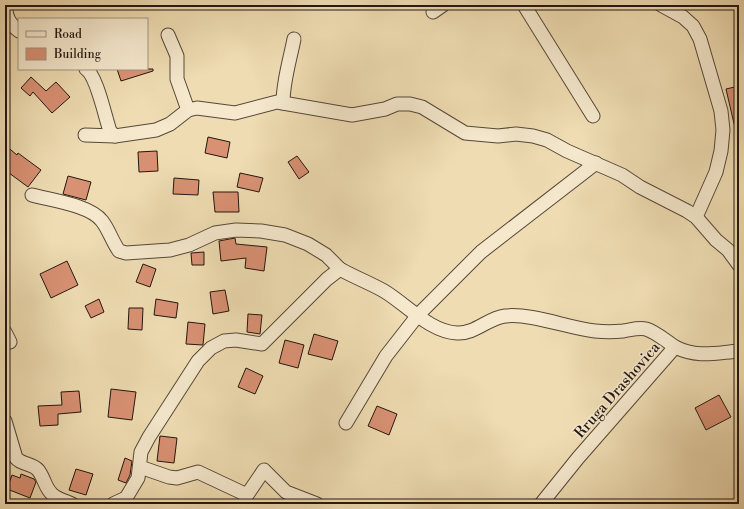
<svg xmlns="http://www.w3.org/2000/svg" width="744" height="509" font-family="'Libre Bodoni',serif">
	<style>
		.building { fill: #d99174; stroke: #23160f }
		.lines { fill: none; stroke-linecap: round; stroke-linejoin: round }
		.street-casing { stroke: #564838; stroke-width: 15 }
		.street { stroke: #f5e8cd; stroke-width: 13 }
		.labels { text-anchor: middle; stroke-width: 3; stroke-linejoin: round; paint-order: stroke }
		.street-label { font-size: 15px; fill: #23160f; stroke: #f5e8cd }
	</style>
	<rect width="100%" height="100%" fill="#efdcb2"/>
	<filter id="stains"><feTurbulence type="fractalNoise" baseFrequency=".005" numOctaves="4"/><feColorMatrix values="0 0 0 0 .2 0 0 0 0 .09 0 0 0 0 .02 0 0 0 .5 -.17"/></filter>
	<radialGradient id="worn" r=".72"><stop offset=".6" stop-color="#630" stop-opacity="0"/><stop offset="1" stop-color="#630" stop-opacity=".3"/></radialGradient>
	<!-- building -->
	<g class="building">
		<path d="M117 69H153V71L121 81Z"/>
		<path d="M31 77 46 91 56 82 70 97 52 113 33 92 30 96 21 88Z"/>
		<path d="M739 86V128H735L726 89Z"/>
		<path d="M208 137 230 142 227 158 205 153Z"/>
		<path d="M5 145 17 155 18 153 41 170 28 187 5 170Z"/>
		<path d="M157 151 158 171 139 172 138 152Z"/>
		<path d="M297 156 309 172 299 179 288 162Z"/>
		<path d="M240 173 263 178 259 192 237 187Z"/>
		<path d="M68 176 91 182 86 200 63 194Z"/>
		<path d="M174 178 199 180 198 195 173 194Z"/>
		<path d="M213 192H238L239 212H215Z"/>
		<path d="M235 238 236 244 267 247 264 271 245 268 246 258 221 261 219 241Z"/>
		<path d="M204 252V265H192L191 253Z"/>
		<path d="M67 261 78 285 51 298 40 274Z"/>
		<path d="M143 264 156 269 150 287 136 282Z"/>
		<path d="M225 290 229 311 213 314 210 292Z"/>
		<path d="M99 299 104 312 91 318 85 306Z"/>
		<path d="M156 299 178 303 176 318 154 315Z"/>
		<path d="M129 308H143L142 330 128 329Z"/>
		<path d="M248 314 262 315 260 334 247 332Z"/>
		<path d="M188 322 205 324 203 345 186 344Z"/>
		<path d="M314 334 338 341 332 360 308 354Z"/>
		<path d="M285 340 304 345 298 368 279 363Z"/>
		<path d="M246 368 263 376 255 394 238 387Z"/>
		<path d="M111 389 136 392 132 420 108 417Z"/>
		<path d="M79 391 81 412 58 414V425L40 426 38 406 62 405 61 392Z"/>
		<path d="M719 395 731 417 706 430 695 408Z"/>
		<path d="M377 406 397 414 389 435 368 426Z"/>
		<path d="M160 436 177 438 174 463 157 461Z"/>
		<path d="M125 458 132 461 130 475 126 483 118 480Z"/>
		<path d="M76 469 93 474 86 495 69 490Z"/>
		<path d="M21 474 34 479 36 482 30 498 7 489 12 475 20 478Z"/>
	</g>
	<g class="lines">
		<defs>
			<g id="street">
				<path d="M6 5C5 17 10 24 19 31"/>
				<path d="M524 5 593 116"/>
				<path d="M661 5 683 17 693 26 700 39 721 111 723 130 721 151 716 172 696 217"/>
				<path d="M433 12 443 5"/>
				<path d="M168 35 177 56V79L188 110"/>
				<path d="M86 69C97 76 105 117 110 131L115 136 156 130 170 124 188 110 197 108 235 113 277 102 352 115 385 109 397 104H410L422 107 465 133 498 136 516 134 533 136 547 140 567 151 622 175 640 187 687 211 696 217 716 240 728 250 739 265"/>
				<path d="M283 103C283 81 290 60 294 39"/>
				<path d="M85 135 115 136"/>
				<path d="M32 195C50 200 90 205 102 221 109 230 112 241 119 251L126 253 170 250 189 245 215 233 236 230 261 231 285 235 308 244 326 255 340 269"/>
				<path d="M5 332 10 342"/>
				<path d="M5 421 16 458C22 465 32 463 38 470 44 477 45 488 52 494 57 499 66 501 72 504"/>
				<path d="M346 423 386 356 418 315 481 252 596 163"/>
				<path d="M140 467 169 477 177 478 198 472 247 495 264 470 286 492 317 504"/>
				<path d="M113 504 126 498"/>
				<path d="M125 504 126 498 138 478 141 452 149 437 198 361 211 348 224 341 236 340 262 344 327 279 340 269C354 277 370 283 384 291 406 304 430 332 457 333 475 334 488 318 505 316 532 313 568 328 595 331 605 332 613 332 623 331 631 330 638 327 646 329 656 332 666 341 675 347"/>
				<path d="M541 504 578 458 675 347C698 358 714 353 739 351"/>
			</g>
		</defs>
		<!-- street casing -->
		<use href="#street" class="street-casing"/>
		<!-- street -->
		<use href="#street" class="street"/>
	</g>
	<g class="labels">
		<!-- street labels -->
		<g class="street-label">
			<text transform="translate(617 390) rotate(-49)" y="5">Rruga Drashovica</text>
		</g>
	</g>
	<!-- margin -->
	<rect width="744" height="509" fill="none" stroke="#efdcb2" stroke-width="20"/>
	<rect x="6" y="6" width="732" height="497" fill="none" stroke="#23160f" stroke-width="2"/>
	<rect x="10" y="10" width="724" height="489" fill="none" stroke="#23160f"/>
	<!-- legend -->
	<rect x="18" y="18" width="130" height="52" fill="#f5e8cd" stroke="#a19481"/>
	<rect x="26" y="31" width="20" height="6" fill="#f5e8cd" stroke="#a19481"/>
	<text x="54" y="38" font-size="12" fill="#23160f">Road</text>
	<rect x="26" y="48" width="20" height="12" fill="#d99174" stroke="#a19481"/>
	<text x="54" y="58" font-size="12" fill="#23160f">Building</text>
	<rect width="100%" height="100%" filter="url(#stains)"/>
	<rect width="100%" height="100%" fill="url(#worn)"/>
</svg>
